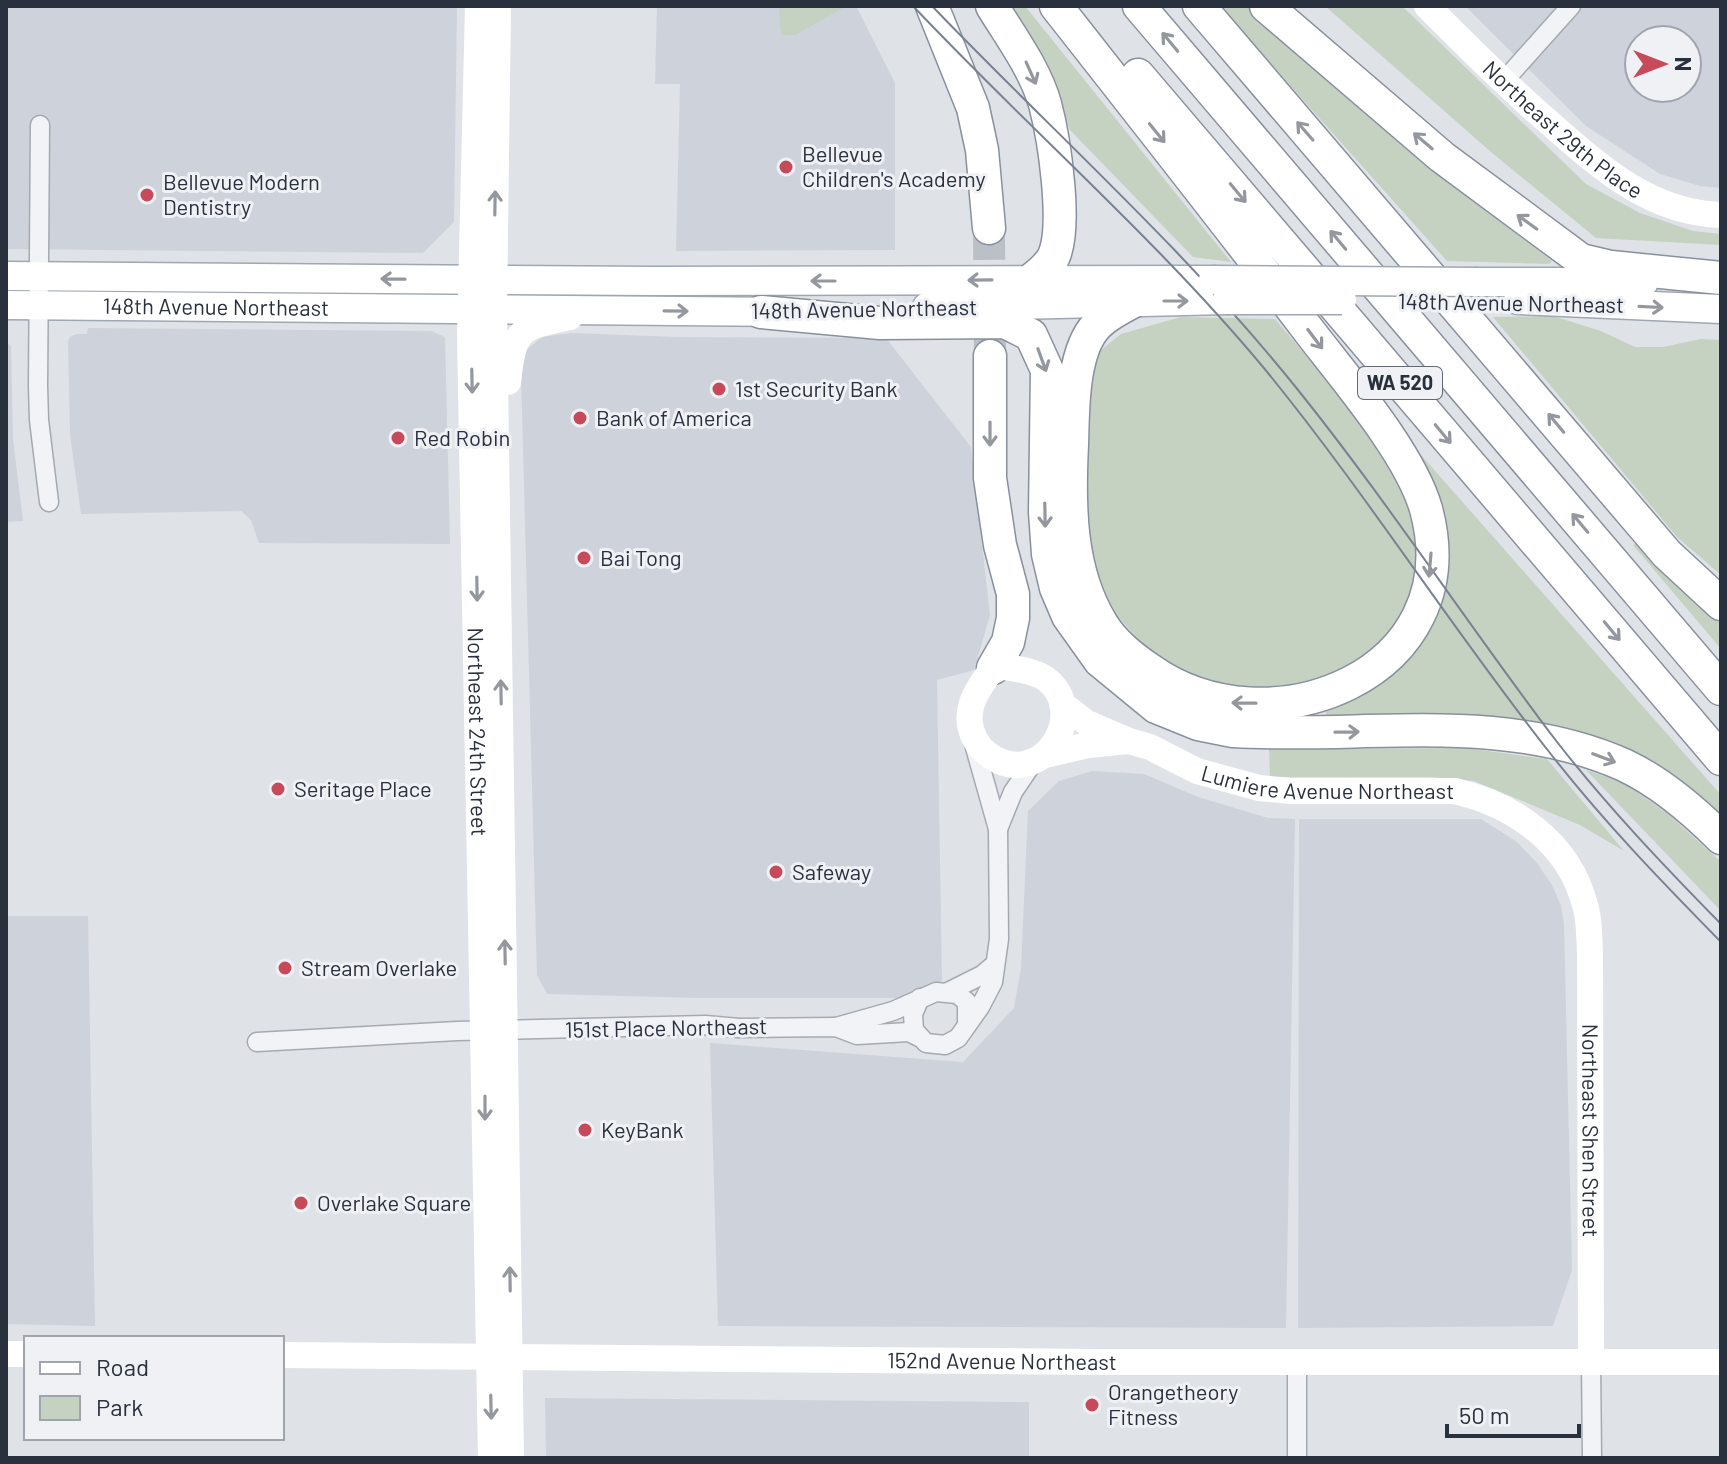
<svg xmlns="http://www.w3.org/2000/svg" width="1727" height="1464" font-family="Barlow,sans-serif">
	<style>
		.built { fill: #ced2da; fill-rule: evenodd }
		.green { fill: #c5d1c1 }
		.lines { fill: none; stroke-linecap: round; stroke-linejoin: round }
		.highway-tunnel { stroke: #bbbfc6; stroke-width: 32; stroke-dasharray: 32 16; stroke-linecap: butt }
		.street-casing { stroke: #a5aab2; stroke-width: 21 }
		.primary-casing { stroke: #9fa7b3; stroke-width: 31 }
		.highway-casing { stroke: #88909e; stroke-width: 35 }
		.street { stroke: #f2f3f6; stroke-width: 18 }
		.secondary { stroke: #fff; stroke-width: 26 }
		.primary { stroke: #fff; stroke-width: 28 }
		.highway { stroke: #fff; stroke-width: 32 }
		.tram { stroke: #7a8291; stroke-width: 2 }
		.primary-bridge-casing { stroke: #9fa7b3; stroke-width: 31; stroke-linecap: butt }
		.primary-bridge { stroke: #fff; stroke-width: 28 }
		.oneway { stroke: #94989e }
		.poi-dot { fill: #c74a5b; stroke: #eff1f5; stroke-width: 3 }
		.labels { text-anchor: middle; stroke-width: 6; stroke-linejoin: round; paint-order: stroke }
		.shield { fill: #eff1f5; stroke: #646a75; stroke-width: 2 }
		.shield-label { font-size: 20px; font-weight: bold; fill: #29303e }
		.street-label { font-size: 22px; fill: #29303e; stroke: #eff1f5 }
		.poi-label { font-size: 22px; fill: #29303e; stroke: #eff1f5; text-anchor: start }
	</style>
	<rect width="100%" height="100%" fill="#dfe3e8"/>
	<!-- built -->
	<g class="built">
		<path d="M6 6H457L454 222 423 253 6 249Z"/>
		<path d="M657 6H856L895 83V250L676 251 680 84H655Z"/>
		<path d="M1465 6H1721V188L1700 186 1660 174 1586 126ZM1639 40H1687V88H1639Z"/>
		<path d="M88 328 431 331 445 337 450 544 259 543 251 520 241 511 81 514 70 435 68 342 70 337 76 334H87Z"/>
		<path d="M572 333 677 337 886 338 971 447 990 615 974 670 937 680 942 981 906 998H699L547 994 537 975 521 373 526 350 542 337Z"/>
		<path d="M6 341 11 346 13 439 23 521 6 522Z"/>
		<path d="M1092 771 1144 774 1198 797 1268 818 1295 819 1286 1328 718 1326 710 1043 963 1062 1014 1008 1021 968 1028 811 1059 781Z"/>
		<path d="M1299 819H1481L1517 842 1537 863 1552 885 1561 906 1564 924 1572 1270 1553 1326 1298 1328Z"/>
		<path d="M6 916H88L95 1326 6 1324Z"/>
		<path d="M545 1398 1029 1402V1458H546Z"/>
	</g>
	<!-- green -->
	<g class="green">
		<path d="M779 6H842L843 8 795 35H782L780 27Z"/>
		<path d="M1011 6H1025L1231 262 1193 257 1070 130 1042 56Z"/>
		<path d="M1219 6H1250L1347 98 1552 261 1549 264 1447 261Z"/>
		<path d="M1325 6H1402L1586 184 1640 213 1693 231 1721 234V245L1596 238 1491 152Z"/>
		<path d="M1553 316 1601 331 1635 347H1663L1701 339 1721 340V575L1677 537 1493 317Z"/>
		<path d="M1181 317 1275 319 1363 422 1405 491 1417 530 1419 570 1401 622 1365 660 1290 692 1204 685 1150 653 1108 605 1090 559 1084 464 1087 400 1096 354 1121 334Z"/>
		<path d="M1414 447 1721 795V818L1663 772 1561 727 1440 715 1326 717V709L1372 689 1398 667 1421 640 1436 607Z"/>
		<path d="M1638 543 1710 617 1721 623V649L1633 545Z"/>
		<path d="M1466 748 1547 759 1624 851 1580 825 1474 781 1431 777H1270L1269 749Z"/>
		<path d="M1586 770 1624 783 1668 814 1721 862V911Z"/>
	</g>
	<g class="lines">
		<!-- highway-tunnel -->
		<path class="highway-tunnel" d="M989 228 990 356"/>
		<defs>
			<g id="street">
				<path d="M1503 82 1571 6"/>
				<path d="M40 125 38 386 39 420 49 502"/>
				<path d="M998 829 1013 792 1034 761"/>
				<path d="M948 992 982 975 995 964"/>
				<path d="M920 998 913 1014 914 1030 926 1043 945 1045 958 1038 980 1007 993 982 999 939 998 829 974 744"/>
				<path d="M836 1027 893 1011 936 992 957 994 967 1002V1025"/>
				<path d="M257 1042 457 1031 705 1025 739 1028 836 1027 857 1035 909 1032 919 1037"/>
				<path d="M1591 1361 1592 1458"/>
				<path d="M1297 1458V1361"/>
			</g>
			<g id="primary">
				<path d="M6 276 653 281 1213 280"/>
				<path d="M1478 282H1644"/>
				<path d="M1518 300 1721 309"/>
				<path id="s5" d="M6 305 781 312"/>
				<path d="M927 307 1227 300"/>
			</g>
			<g id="highway">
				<path d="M932 6 973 108 982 150 989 228"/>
				<path d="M992 6C1011 37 1035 69 1045 104 1054 138 1068 227 1053 258 1047 268 1040 273 1031 280"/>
				<path d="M1056 6C1141 114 1226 222 1309 331 1345 378 1410 453 1426 509 1471 674 1269 755 1149 669 1131 657 1113 642 1102 624 1069 571 1069 504 1072 445 1073 410 1072 351 1097 325 1108 314 1121 308 1134 301"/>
				<path d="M1139 6 1721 689"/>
				<path d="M1199 6 1667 554 1721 604"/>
				<path d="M1266 6 1442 157 1581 260 1611 267 1721 278"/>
				<path d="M1138 75 1721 759"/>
				<path d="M761 312 880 323 1005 322 1031 335 1047 370 1045 512 1048 554 1056 588 1068 616 1100 661 1156 707 1198 724 1233 731C1364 739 1501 710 1624 765 1660 782 1693 810 1721 838"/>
				<path d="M990 356V478L1000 545 1013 594V618L1008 642 993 668"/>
			</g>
		</defs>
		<!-- street casing -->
		<use href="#street" class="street-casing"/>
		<!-- primary casing -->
		<use href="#primary" class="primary-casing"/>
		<!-- highway casing -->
		<use href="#highway" class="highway-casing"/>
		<!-- street -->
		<use href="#street" class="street"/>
		<!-- secondary -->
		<g class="secondary">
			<path id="s1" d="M478 6 470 336 491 1458"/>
			<path d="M498 6 494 310 511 1458"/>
			<path id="s2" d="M1427 6C1468 47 1508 87 1552 125 1602 169 1651 213 1721 215"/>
			<path d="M508 382C514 328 519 328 570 317"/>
			<path d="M1005 667C1018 669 1034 671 1046 679 1088 711 1047 782 999 761 989 756 981 750 976 741 960 713 976 691 993 668Z"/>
			<path id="s3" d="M1062 704 1087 723 1129 741 1150 747 1197 771 1259 788 1291 791H1455C1515 805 1569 843 1585 905 1590 920 1589 938 1590 954L1591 1361"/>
			<path d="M1045 755 1088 745 1128 741"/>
			<path d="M6 1354H26"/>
			<path id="s4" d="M282 1355 1095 1362H1721"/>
		</g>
		<!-- primary -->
		<use href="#primary" class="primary"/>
		<!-- highway -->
		<use href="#highway" class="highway"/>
		<!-- tram -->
		<g class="tram">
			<path d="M913 6C1030 130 1160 242 1268 373 1368 496 1452 629 1550 753 1603 821 1661 881 1721 942"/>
			<path d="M932 6C1053 132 1184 248 1294 385 1386 499 1466 622 1554 738 1605 804 1663 865 1721 924"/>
		</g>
		<defs>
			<g id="primary-bridge">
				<path d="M1213 280 1478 282"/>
				<path d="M1227 300H1342"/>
			</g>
		</defs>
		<!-- primary-bridge casing -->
		<use href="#primary-bridge" class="primary-bridge-casing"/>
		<!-- primary-bridge -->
		<use href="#primary-bridge" class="primary-bridge"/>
	</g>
	<!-- one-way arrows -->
	<defs><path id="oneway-shaft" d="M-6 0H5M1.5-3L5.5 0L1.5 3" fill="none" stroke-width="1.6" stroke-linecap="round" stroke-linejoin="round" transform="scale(2)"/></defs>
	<g class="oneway">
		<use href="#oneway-shaft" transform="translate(1170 42) rotate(-130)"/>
		<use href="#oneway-shaft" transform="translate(1031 73) rotate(66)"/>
		<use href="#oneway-shaft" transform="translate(1305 131) rotate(-131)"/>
		<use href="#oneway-shaft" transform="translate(1157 133) rotate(51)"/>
		<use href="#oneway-shaft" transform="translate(1423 141) rotate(-140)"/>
		<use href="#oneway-shaft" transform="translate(1238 193) rotate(50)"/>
		<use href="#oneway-shaft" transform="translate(495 203) rotate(-89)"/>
		<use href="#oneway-shaft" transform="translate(1527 222) rotate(-144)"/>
		<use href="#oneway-shaft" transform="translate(1338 240) rotate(-130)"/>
		<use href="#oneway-shaft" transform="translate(393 279) rotate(-179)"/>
		<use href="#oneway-shaft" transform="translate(980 280) rotate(179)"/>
		<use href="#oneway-shaft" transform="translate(823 281) rotate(180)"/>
		<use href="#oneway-shaft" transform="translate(1176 301)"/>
		<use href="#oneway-shaft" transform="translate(1651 307) rotate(3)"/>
		<use href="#oneway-shaft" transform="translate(676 311) rotate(1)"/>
		<use href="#oneway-shaft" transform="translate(1315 339) rotate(53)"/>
		<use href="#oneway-shaft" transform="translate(1042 360) rotate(70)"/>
		<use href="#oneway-shaft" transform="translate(472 381) rotate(89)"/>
		<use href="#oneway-shaft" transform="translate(1556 423) rotate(-130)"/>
		<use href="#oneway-shaft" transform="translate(990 434) rotate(90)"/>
		<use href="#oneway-shaft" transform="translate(1443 434) rotate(50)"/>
		<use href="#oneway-shaft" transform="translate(1045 515) rotate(89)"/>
		<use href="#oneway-shaft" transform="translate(1580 523) rotate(-130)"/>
		<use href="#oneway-shaft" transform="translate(1430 565) rotate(95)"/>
		<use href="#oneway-shaft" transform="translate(477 589) rotate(89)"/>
		<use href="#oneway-shaft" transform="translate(1612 631) rotate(50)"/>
		<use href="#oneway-shaft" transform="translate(501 692) rotate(-91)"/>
		<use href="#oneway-shaft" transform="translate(1244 703) rotate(-179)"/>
		<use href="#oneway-shaft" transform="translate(1347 732) rotate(-1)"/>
		<use href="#oneway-shaft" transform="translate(1604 758) rotate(21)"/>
		<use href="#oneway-shaft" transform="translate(505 952) rotate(-91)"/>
		<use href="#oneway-shaft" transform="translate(485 1108) rotate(90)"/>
		<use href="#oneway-shaft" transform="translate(510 1279) rotate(-91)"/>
		<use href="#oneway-shaft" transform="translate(491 1407) rotate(89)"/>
	</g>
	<!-- markers -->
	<g class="poi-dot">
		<circle cx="786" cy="167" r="8"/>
		<circle cx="147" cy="195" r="8"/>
		<circle cx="719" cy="389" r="8"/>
		<circle cx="580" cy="418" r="8"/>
		<circle cx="398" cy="438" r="8"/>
		<circle cx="584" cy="558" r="8"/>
		<circle cx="278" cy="789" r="8"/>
		<circle cx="776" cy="872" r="8"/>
		<circle cx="285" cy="968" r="8"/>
		<circle cx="585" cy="1130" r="8"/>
		<circle cx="301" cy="1203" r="8"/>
		<circle cx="1092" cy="1405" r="8"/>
	</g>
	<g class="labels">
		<!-- shield labels -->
		<rect class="shield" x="1358" y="367" width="84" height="32" rx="6"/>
		<g class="shield-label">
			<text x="1400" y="390">WA 520</text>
		</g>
		<!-- street labels -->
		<g class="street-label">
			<text dy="8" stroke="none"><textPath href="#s2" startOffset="184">Northeast 29th Place</textPath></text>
			<text transform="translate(1511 303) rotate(1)" y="8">148th Avenue Northeast</text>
			<text dy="8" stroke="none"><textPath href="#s5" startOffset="210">148th Avenue Northeast</textPath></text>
			<text transform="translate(864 309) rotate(-1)" y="8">148th Avenue Northeast</text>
			<text dy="8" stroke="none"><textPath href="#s1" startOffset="726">Northeast 24th Street</textPath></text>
			<text dy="8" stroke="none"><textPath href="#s3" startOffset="284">Lumiere Avenue Northeast</textPath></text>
			<text transform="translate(666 1028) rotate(-1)" y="8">151st Place Northeast</text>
			<text dy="8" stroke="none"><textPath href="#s3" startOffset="820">Northeast Shen Street</textPath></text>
			<text dy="8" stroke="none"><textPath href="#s4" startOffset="720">152nd Avenue Northeast</textPath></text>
		</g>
		<!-- poi labels -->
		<g class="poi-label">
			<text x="802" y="162">Bellevue<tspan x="802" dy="25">Children's Academy</tspan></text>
			<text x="163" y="190">Bellevue Modern<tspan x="163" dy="25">Dentistry</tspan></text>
			<text x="735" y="397">1st Security Bank</text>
			<text x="596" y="426">Bank of America</text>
			<text x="414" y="446">Red Robin</text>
			<text x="600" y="566">Bai Tong</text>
			<text x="294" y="797">Seritage Place</text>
			<text x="792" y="880">Safeway</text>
			<text x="301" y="976">Stream Overlake</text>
			<text x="601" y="1138">KeyBank</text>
			<text x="317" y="1211">Overlake Square</text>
			<text x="1108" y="1400">Orangetheory<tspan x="1108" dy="25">Fitness</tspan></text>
		</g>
	</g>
	<!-- border -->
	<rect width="1727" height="1464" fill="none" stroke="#29303e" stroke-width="16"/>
	<!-- legend -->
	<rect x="24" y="1336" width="260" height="104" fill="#eff1f5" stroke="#a0a4ac" stroke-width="2"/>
	<rect x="40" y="1362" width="40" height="12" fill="#ffffff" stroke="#a0a4ac" stroke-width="2"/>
	<text x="96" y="1376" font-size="24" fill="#29303e">Road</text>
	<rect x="40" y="1396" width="40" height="24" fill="#c5d1c1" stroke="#a0a4ac" stroke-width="2"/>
	<text x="96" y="1416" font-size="24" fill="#29303e">Park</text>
	<!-- north arrow -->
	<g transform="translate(1663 64) rotate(90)"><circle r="38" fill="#eff1f5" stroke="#a0a4ac" stroke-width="2"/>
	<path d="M0-6L14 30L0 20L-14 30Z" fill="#c74a5b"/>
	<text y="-12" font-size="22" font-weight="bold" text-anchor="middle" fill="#29303e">N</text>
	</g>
	<!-- scale -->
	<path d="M1447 1424v12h132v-12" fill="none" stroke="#29303e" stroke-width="4"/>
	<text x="1459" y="1424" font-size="24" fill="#29303e" stroke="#eff1f5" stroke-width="6" paint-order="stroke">50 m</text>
</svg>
